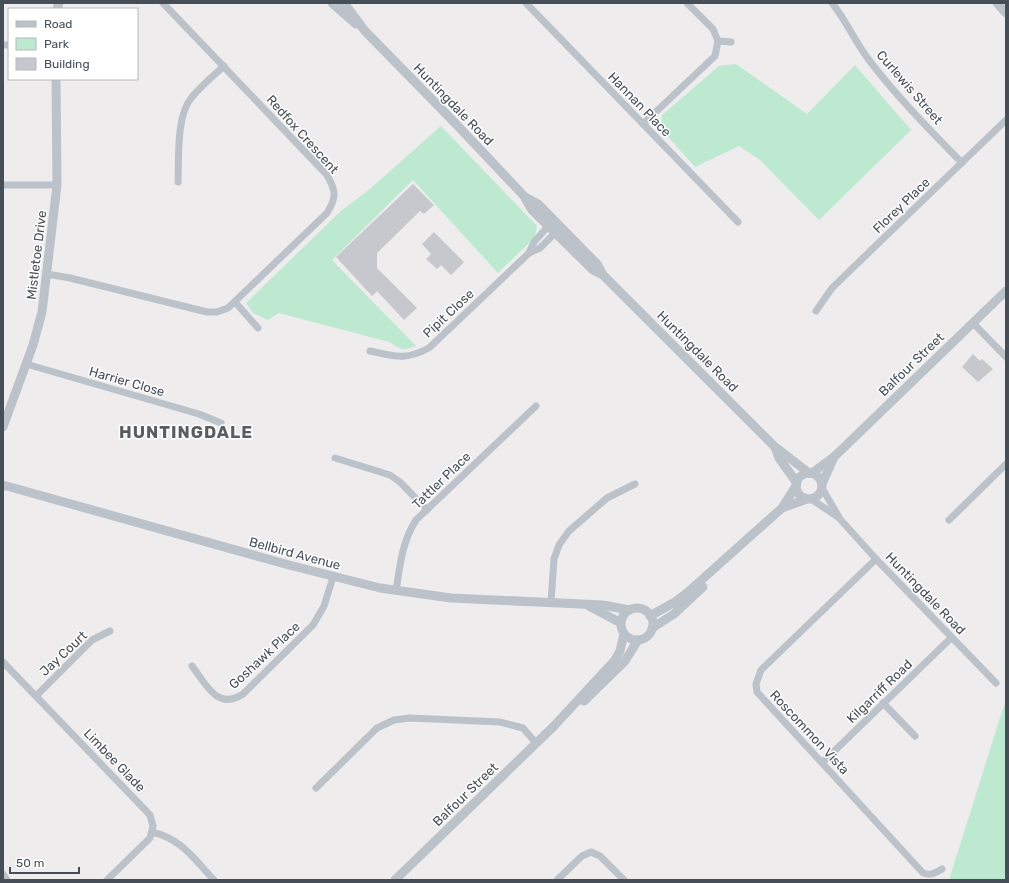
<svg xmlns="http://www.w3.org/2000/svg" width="1009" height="883" font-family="Rubik,sans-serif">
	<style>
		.green { fill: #bde9d1 }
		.building { fill: #c7c8ce }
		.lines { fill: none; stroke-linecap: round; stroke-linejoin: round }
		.minor { stroke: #bbc2ca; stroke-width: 7 }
		.tertiary { stroke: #bbc2ca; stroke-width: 9 }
		.labels { text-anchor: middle; stroke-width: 3; stroke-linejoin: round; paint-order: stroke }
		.street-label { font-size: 13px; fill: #464e57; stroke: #fff }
		.district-label { font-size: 17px; font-weight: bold; letter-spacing: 1px; fill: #595c60; stroke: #fff }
	</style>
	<rect width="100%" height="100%" fill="#eeecec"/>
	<!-- green -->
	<g class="green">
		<path d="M736 64 807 114 855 65 911 130 819 220 760 160 739 146 695 167 661 129 662 115 719 66Z"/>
		<path d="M441 126 537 226 535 236 532 240 498 273 413 180 332 260 416 346 403 350 389 342 279 313 268 320 253 313 246 303 341 211 370 189Z"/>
		<path d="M1006 704V880H949L1004 705Z"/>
	</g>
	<!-- building -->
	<g class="building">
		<path d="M413 184 434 205 424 214 420 211 377 253V268L417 308 404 320 377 291 372 296 336 257Z"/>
		<path d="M434 232 464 262 451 275 441 265 437 269 426 259 431 254 422 244Z"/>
		<path d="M973 354 980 361 982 359 993 369 978 382 962 367Z"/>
	</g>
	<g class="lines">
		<!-- minor -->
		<g class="minor">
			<path d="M526 3 738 222"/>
			<path d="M832 3C846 20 855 42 869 60 897 97 930 130 962 163"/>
			<path d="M718 41 731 42"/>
			<path d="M3 45H9"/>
			<path d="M643 124 715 56 718 41 713 29 687 3"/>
			<path d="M178 182C179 158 176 115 192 97 201 86 213 76 224 66"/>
			<path d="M3 185H57"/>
			<path d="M529 253 534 242 551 223"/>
			<path d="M47 274 70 278 207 312H217L228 308 327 213C337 197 336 191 327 175L163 3"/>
			<path d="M235 302 258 328"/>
			<path d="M816 311 832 288 1006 120"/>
			<path d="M973 323 1006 357"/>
			<path d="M370 351C395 356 404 361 429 348L529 253 540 248 558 230"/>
			<path d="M26 364 199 414 221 423"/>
			<path d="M335 458 390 475 400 482 427 510"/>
			<path d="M822 488 840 519 876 559 996 683"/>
			<path d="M811 499 838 517"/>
			<path d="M949 520 1006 464"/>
			<path d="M876 559 761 670 756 684 757 692 923 873C931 876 935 873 942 869"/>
			<path d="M396 591C400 565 402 542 416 520L536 406"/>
			<path d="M551 602 554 559 559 545 569 531 607 498 635 484"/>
			<path d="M3 662 150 815 153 826 150 838 107 880"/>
			<path d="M192 666C206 684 217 711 243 694L313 625 324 606 333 577"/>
			<path d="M36 696 92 640 110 631"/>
			<path d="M883 703 915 736"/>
			<path d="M823 762 951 638"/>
			<path d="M316 788 377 728 394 720 410 718 500 722 523 728 536 743"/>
			<path d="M152 832C182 839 194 859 214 880"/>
			<path d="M3 874 7 880"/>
			<path d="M557 880 582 856 591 852 600 856 624 880"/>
		</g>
		<!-- tertiary -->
		<g class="tertiary">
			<path d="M332 3 356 24"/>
			<path d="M344 3 365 31 456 124 524 196 532 210 593 270 603 275 774 446 809 473"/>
			<path d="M997 3 1006 13"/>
			<path d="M57 9 59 3"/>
			<path d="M525 197 538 204 597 264 603 275"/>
			<path d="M3 427 33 345 42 312 57 185 56 79"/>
			<path d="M775 447 779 458 797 483"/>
			<path d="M812 473 835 456 1006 291"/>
			<circle cx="809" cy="486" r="13"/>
			<path d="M822 484 834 457"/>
			<path d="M3 485 289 565 380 588 451 598 603 605 629 610"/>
			<path d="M782 508 796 486"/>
			<path d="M589 606 621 623"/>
			<circle cx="637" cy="624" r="16"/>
			<path d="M650 616 675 602 688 592 782 508 807 499"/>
			<path d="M652 628 674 614 703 587"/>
			<path d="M584 701 625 661 638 640"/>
			<path d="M395 880 554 726 615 660 620 651 624 634"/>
		</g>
	</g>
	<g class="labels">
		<!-- street labels -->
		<g class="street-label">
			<text transform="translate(910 87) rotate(49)" y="5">Curlewis Street</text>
			<text transform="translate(454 104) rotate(46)" y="5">Huntingdale Road</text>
			<text transform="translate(640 104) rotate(46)" y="5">Hannan Place</text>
			<text transform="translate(303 134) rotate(48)" y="5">Redfox Crescent</text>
			<text transform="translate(901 205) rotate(-44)" y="5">Florey Place</text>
			<text transform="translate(36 255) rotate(-83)" y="5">Mistletoe Drive</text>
			<text transform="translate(448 313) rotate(-43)" y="5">Pipit Close</text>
			<text transform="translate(698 351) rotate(45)" y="5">Huntingdale Road</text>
			<text transform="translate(911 364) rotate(-44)" y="5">Balfour Street</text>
			<text transform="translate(127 381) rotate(16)" y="5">Harrier Close</text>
			<text transform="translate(441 480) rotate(-44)" y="5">Tattler Place</text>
			<text transform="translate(295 553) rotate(15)" y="5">Bellbird Avenue</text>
			<text transform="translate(926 593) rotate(46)" y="5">Huntingdale Road</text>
			<text transform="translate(63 653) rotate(-43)" y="5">Jay Court</text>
			<text transform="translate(264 655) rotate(-43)" y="5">Goshawk Place</text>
			<text transform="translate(879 691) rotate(-44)" y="5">Kilgarriff Road</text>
			<text transform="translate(810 732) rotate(47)" y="5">Roscommon Vista</text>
			<text transform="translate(115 760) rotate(46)" y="5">Limbee Glade</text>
			<text transform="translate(465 794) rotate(-44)" y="5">Balfour Street</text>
		</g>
		<!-- district labels -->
		<g class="district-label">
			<text x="186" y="438">HUNTINGDALE</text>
		</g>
	</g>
	<!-- border -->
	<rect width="1009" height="883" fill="none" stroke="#464e57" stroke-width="8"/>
	<!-- legend -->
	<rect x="8" y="8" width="130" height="72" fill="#ffffff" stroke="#b5b8bc"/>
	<rect x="16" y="21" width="20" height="6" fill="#bbc2ca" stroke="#b5b8bc"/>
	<text x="44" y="28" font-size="12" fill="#464e57">Road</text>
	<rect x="16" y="38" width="20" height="12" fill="#bde9d1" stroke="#b5b8bc"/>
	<text x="44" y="48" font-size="12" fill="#464e57">Park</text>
	<rect x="16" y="58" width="20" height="12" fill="#c7c8ce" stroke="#b5b8bc"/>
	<text x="44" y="68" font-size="12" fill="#464e57">Building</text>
	<!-- scale -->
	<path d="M10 867v6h69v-6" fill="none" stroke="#464e57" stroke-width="2"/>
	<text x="16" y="867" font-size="12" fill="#464e57" stroke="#ffffff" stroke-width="3" paint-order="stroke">50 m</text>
</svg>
